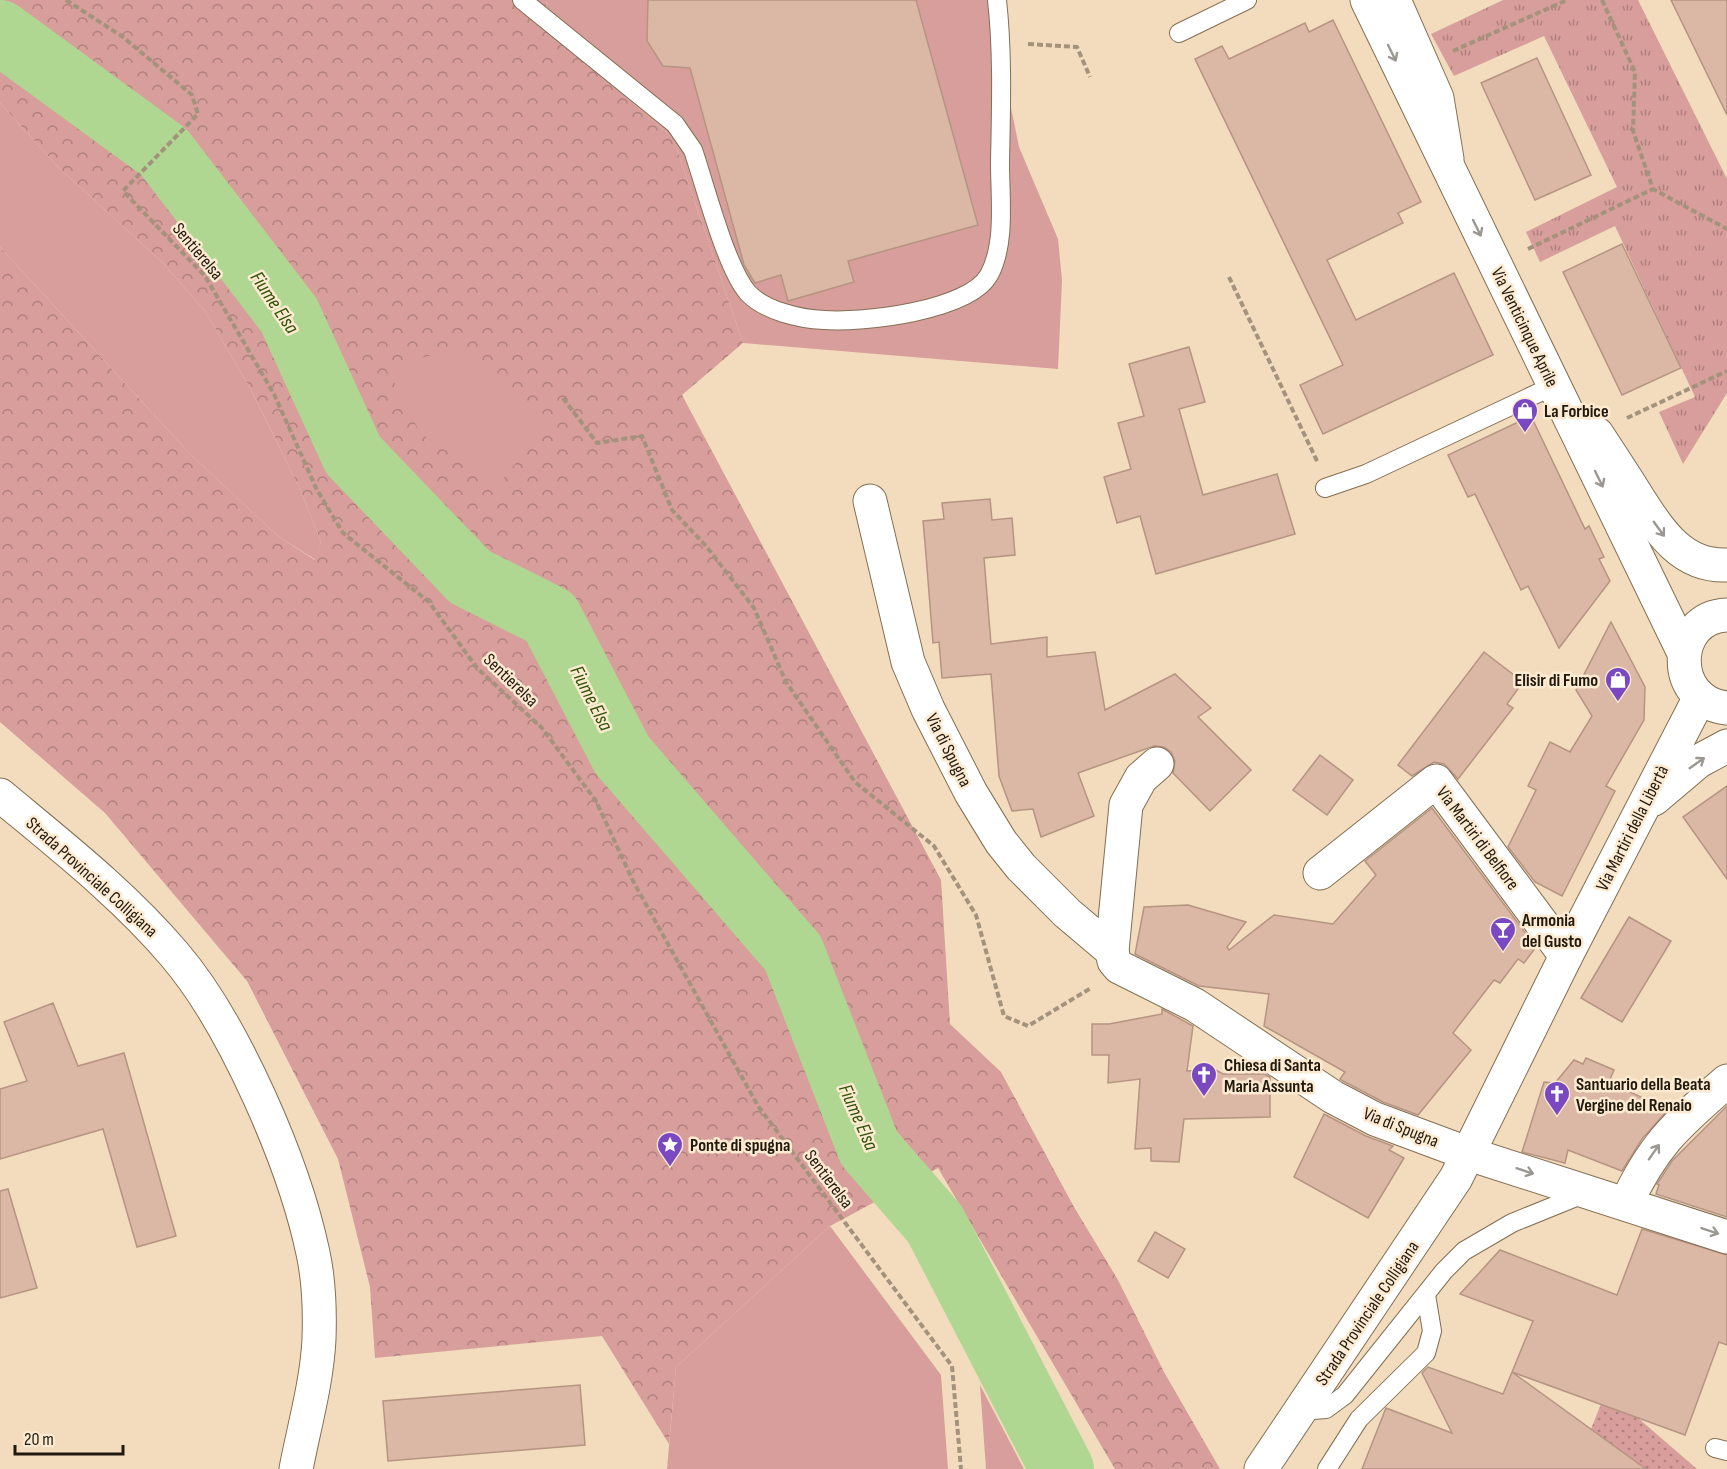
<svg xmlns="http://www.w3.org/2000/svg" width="1727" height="1469" font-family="'Sofia Sans Condensed',sans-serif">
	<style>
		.grass { fill: url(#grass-dots) }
		.forest { fill: url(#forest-crowns) }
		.park { fill: url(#park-tufts) }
		.garden { fill: #d89e9b }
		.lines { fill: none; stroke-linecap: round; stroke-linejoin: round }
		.river { stroke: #afd791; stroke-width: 64 }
		.building { fill: #dbb7a5; stroke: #b69482; stroke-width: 1.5 }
		.service-casing { stroke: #836f53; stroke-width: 20 }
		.minor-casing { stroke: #836f53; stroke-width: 35 }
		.secondary-casing { stroke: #836f53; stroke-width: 35 }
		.path { stroke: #a4937c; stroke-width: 4; stroke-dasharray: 6 3; stroke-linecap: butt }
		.service { stroke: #fff; stroke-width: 18 }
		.minor { stroke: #fff; stroke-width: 33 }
		.secondary { stroke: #fff; stroke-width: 33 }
		.oneway { stroke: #9b9893 }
		.labels { text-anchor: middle; stroke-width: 5; stroke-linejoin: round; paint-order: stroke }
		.street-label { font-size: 18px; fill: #21190e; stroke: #fcead1 }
		.poi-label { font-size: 18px; font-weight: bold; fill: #21190e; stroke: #fcead1; text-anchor: start }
		.water-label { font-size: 20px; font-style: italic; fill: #315409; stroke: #fcead1 }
	</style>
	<defs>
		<pattern id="grass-dots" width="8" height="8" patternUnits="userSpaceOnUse" patternTransform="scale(1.5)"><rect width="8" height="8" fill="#d89e9b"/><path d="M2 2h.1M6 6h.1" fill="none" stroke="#af807d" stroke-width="1.8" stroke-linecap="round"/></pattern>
		<pattern id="forest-crowns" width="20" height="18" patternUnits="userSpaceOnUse" patternTransform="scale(1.5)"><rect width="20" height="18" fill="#d89e9b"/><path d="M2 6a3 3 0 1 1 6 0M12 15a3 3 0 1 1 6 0" fill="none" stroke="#af807d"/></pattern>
		<pattern id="park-tufts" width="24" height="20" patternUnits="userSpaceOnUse" patternTransform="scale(1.5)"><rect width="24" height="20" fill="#d89e9b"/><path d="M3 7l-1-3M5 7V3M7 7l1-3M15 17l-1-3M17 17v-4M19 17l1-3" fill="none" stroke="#af807d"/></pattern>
	</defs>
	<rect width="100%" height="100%" fill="#f2dcbd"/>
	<!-- grass -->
	<path class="grass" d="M1601 1404 1638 1418 1697 1469H1646L1591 1429Z"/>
	<!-- forest -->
	<path class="forest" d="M0 0H546L549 30 673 138 743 343 682 395 941 880 950 1024 1001 1072 1074 1207 1118 1280 1164 1372 1220 1469H1115L938 1168 830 1226 676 1367 669 1444 602 1336 375 1358 370 1287 338 1159 247 981 105 813 0 722V247L191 455 279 537 315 560 321 542 300 489 250 388 205 311 162 262 59 168 0 103Z"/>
	<!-- park -->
	<path class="park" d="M1503 0H1638L1727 179V393L1683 464 1659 412 1695 397 1615 226 1540 262 1526 232 1617 187 1544 36 1454 76 1431 34Z"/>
	<!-- garden -->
	<g class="garden">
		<path d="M546 0H989L1019 147 1058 239 1062 280 1058 369 743 343 673 138 549 30Z"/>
		<path d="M0 103 59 168 162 262 205 311 250 388 300 489 321 542 316 560 279 537 191 455 0 247Z"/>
		<path d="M459 347 551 420 498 485 420 433 387 368Z"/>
		<path d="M830 1226 941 1375 948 1469H667L676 1367Z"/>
		<path d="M980 1385 1024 1469H986Z"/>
	</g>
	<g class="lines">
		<!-- river -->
		<path class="river" d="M0 32 164 152 289 315 353 455 470 577 550 617 622 755 793 953 869 1148 935 1224 1062 1469"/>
	</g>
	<!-- building -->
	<g class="building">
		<path d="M648 0H916L978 225 848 261 854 282 788 301 781 275 755 283 744 265 690 68 663 66 647 41Z"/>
		<path d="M1671 0H1727V115Z"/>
		<path d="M1333 20 1421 202 1398 213 1403 223 1327 260 1356 320 1454 273 1493 355 1323 434 1300 385 1343 365 1195 59 1222 46 1229 59 1305 23 1309 32Z"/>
		<path d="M1537 58 1591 175 1535 200 1481 83Z"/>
		<path d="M1622 244 1681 368 1622 395 1563 272Z"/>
		<path d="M1189 347 1205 402 1179 409 1203 495 1277 474 1295 534 1156 574 1140 516 1117 523 1104 477 1131 469 1118 423 1144 416 1129 364Z"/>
		<path d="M1531 416 1585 529 1589 526 1604 557 1599 559 1610 581 1559 648 1528 586 1521 590 1475 494 1468 497 1448 455Z"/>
		<path d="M990 499 992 520 1012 518 1015 555 984 558 991 644 1047 637V657L1095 652 1105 710 1175 674 1211 708 1198 717 1251 770 1210 811 1173 773 1175 761 1171 752 1164 747 1154 746 1078 773 1094 816 1041 837 1033 809 1012 811 999 776 991 674 942 678 939 642 933 643 925 543 923 521 944 519 942 503Z"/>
		<path d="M1611 622 1645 687 1644 720 1606 786 1615 791 1562 896 1535 882 1508 847 1536 790 1528 786 1550 742 1570 752 1592 716 1576 690Z"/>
		<path d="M1484 652 1523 682 1507 704 1513 708 1458 779 1444 764 1434 762 1412 776 1398 765Z"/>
		<path d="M1320 755 1353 780 1327 815 1293 790Z"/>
		<path d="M1727 786V879L1683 817Z"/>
		<path d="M1432 808 1536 947 1524 963 1518 959 1500 983 1494 980 1453 1033 1471 1050 1418 1115 1383 1102 1343 1081 1340 1079 1345 1072 1264 1026 1269 994 1199 986 1135 954 1144 907 1188 905 1246 922 1227 947 1229 950 1274 915 1333 924 1376 875 1365 861Z"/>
		<path d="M1629 917 1671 941 1622 1022 1581 998Z"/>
		<path d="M53 1003 78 1066 124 1053 176 1236 137 1247 103 1129 0 1159V1089L27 1081 4 1022Z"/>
		<path d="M1162 1009 1193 1026 1187 1071 1214 1069 1223 1074H1264L1270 1077V1117L1184 1119 1179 1162 1151 1161V1148L1135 1149 1140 1079 1108 1083 1109 1055H1092V1024H1109L1162 1014Z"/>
		<path d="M1586 1058 1614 1070 1609 1082 1668 1110 1642 1139 1622 1171 1568 1150 1565 1163 1522 1152 1544 1082 1555 1083 1574 1060 1583 1064Z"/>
		<path d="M1727 1106V1217L1656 1194 1659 1185 1657 1184 1672 1161Z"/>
		<path d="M1324 1114 1366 1136 1393 1146 1389 1150 1404 1158 1368 1218 1294 1177Z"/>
		<path d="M8 1189 37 1288 0 1298V1191Z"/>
		<path d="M1642 1229 1727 1255V1345L1719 1342 1685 1435 1512 1372 1646 1469H1362L1386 1408 1452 1433 1422 1373 1428 1367 1503 1394 1533 1321 1460 1294 1500 1250 1617 1295Z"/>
		<path d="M1155 1232 1185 1249 1168 1278 1138 1261Z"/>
		<path d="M580 1385 585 1445 388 1461 383 1401Z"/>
	</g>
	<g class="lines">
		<defs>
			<g id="service">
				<path d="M522 0 675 124 693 150C705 185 726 268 748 293 765 311 800 319 824 320 862 323 969 311 989 275 1006 244 1000 198 1000 163 1001 109 1003 54 997 0"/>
				<path d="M1179 33 1247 0"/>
				<path d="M1325 488 1366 474 1553 386"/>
				<path d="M1300 1411 1326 1409 1345 1395 1444 1271 1464 1251 1512 1223 1586 1193"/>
				<path d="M1715 1448 1727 1451"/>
				<path d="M1327 1469 1359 1419 1426 1353 1432 1331 1426 1295"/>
			</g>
			<g id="minor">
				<path d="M1394 0 1437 98 1447 159"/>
				<path d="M870 501 908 662 928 709 971 793 1001 842 1021 867 1067 913 1112 951"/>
				<path d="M1157 764 1141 778 1126 805 1112 951 1114 961 1119 967 1195 1005 1333 1097 1375 1119 1469 1154 1727 1237"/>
				<path d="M1320 873 1436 781 1566 956"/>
				<path d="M1626 1204C1654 1143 1678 1124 1727 1081"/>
			</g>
			<g id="secondary">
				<path d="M1367 0 1684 653"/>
				<path d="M1597 434C1610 454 1624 475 1637 496 1659 530 1681 567 1727 565"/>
				<path d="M1727 615C1671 617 1669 702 1727 708"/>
				<path d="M0 795C60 845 123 894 174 954 234 1024 294 1163 313 1253 319 1281 320 1311 319 1339 317 1382 304 1427 296 1469"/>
				<path d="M1654 799 1699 761 1727 746"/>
				<path d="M1261 1469 1456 1178 1566 956 1700 697"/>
			</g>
		</defs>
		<!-- service casing -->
		<use href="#service" class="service-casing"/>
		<!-- minor casing -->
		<use href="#minor" class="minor-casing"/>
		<!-- secondary casing -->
		<use href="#secondary" class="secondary-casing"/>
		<!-- path -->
		<g class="path">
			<path d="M66 0 123 37 192 95 198 114 123 191 205 276 274 394 317 490 343 533 429 602 477 668 542 728 596 801 633 881 758 1106 952 1366 961 1469"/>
			<path d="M1602 0 1635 72 1633 131 1653 189 1727 229"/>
			<path d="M1028 44 1077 47 1090 77"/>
			<path d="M1453 51 1567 0"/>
			<path d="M1528 249 1653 189"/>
			<path d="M1229 277 1318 463"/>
			<path d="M563 398 597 443 642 436 672 510 706 546 754 608 786 682 855 782 934 846 976 915 1004 1016 1028 1026 1091 988"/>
			<path d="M1627 418 1727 371"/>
		</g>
		<!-- service -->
		<use href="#service" class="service"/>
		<!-- minor -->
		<use href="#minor" class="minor"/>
		<!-- secondary -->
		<use href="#secondary" class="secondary"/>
	</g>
	<!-- one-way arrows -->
	<defs><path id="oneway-shaft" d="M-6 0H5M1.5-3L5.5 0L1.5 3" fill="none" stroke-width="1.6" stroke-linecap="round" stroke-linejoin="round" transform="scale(1.5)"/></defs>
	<g class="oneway">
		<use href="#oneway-shaft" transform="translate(1392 53) rotate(64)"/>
		<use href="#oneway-shaft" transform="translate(1477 228) rotate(64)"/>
		<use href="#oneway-shaft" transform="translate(1599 479) rotate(64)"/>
		<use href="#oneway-shaft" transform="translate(1659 529) rotate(54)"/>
		<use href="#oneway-shaft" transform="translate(1697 763) rotate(-35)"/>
		<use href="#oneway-shaft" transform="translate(1654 1152) rotate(-55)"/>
		<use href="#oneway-shaft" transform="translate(1525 1171) rotate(18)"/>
		<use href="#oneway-shaft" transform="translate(1710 1231) rotate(18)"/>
	</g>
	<!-- icons -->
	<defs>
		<symbol id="shop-pin" viewBox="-11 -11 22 30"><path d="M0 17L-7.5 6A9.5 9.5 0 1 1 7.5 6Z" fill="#7a48c0" stroke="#fcead1"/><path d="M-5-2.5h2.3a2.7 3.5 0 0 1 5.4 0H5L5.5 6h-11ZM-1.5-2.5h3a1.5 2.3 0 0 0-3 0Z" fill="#fff"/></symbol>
		<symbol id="bar-pin" viewBox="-11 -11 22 30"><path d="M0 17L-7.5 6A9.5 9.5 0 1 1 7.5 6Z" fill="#7a48c0" stroke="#fcead1"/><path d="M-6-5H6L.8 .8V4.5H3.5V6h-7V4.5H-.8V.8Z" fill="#fff"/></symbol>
		<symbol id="church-pin" viewBox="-11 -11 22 30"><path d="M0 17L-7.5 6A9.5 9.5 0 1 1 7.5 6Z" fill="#7a48c0" stroke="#fcead1"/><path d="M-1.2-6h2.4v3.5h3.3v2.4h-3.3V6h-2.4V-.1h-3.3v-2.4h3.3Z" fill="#fff"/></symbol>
		<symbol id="sight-pin" viewBox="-11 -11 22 30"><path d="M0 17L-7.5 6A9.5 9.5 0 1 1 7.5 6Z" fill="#7a48c0" stroke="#fcead1"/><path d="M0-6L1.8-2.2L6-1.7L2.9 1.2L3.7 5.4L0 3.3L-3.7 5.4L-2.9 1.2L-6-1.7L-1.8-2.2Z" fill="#fff"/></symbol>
	</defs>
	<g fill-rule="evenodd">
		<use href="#shop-pin" x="1510" y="396" width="30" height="40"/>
		<use href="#shop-pin" x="1603" y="665" width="30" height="40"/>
		<use href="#bar-pin" x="1488" y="915" width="30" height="40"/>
		<use href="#church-pin" x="1189" y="1060" width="30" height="40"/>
		<use href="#church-pin" x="1542" y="1079" width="30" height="40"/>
		<use href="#sight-pin" x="655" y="1130" width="30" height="40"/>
	</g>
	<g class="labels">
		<!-- street labels -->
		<g class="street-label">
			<text transform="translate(198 251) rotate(50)" y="6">Sentierelsa</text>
			<text transform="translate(1525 327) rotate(64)" y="6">Via Venticinque Aprile</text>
			<text transform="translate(511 680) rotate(44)" y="6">Sentierelsa</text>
			<text transform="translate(949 750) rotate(63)" y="6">Via di Spugna</text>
			<text transform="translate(1632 828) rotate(-63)" y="6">Via Martiri della Libertà</text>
			<text transform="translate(1478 838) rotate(53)" y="6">Via Martiri di Belfiore</text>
			<text transform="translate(92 877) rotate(42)" y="6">Strada Provinciale Colligiana</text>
			<text transform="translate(1401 1127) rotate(22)" y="6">Via di Spugna</text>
			<text transform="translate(829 1179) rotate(53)" y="6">Sentierelsa</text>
			<text transform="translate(1367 1313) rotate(-56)" y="6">Strada Provinciale Colligiana</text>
		</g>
		<!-- poi labels -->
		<g class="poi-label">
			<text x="1544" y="417">La Forbice</text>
			<text x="1598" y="686" text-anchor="end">Elisir di Fumo</text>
			<text x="1522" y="926">Armonia<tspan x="1522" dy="21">del Gusto</tspan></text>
			<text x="1224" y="1071">Chiesa di Santa<tspan x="1224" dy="21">Maria Assunta</tspan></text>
			<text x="1576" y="1090">Santuario della Beata<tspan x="1576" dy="21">Vergine del Renaio</tspan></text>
			<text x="690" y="1151">Ponte di spugna</text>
		</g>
		<!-- water labels -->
		<g class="water-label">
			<text transform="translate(275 302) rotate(56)" y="7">Fiume Elsa</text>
			<text transform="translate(592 698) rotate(63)" y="7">Fiume Elsa</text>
			<text transform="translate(859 1117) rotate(66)" y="7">Fiume Elsa</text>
		</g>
	</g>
	<!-- scale -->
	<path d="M15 1445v9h108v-9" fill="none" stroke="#21190e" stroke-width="3"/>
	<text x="24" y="1445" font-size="18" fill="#21190e" stroke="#fcead1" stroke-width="4.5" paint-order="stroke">20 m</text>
</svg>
